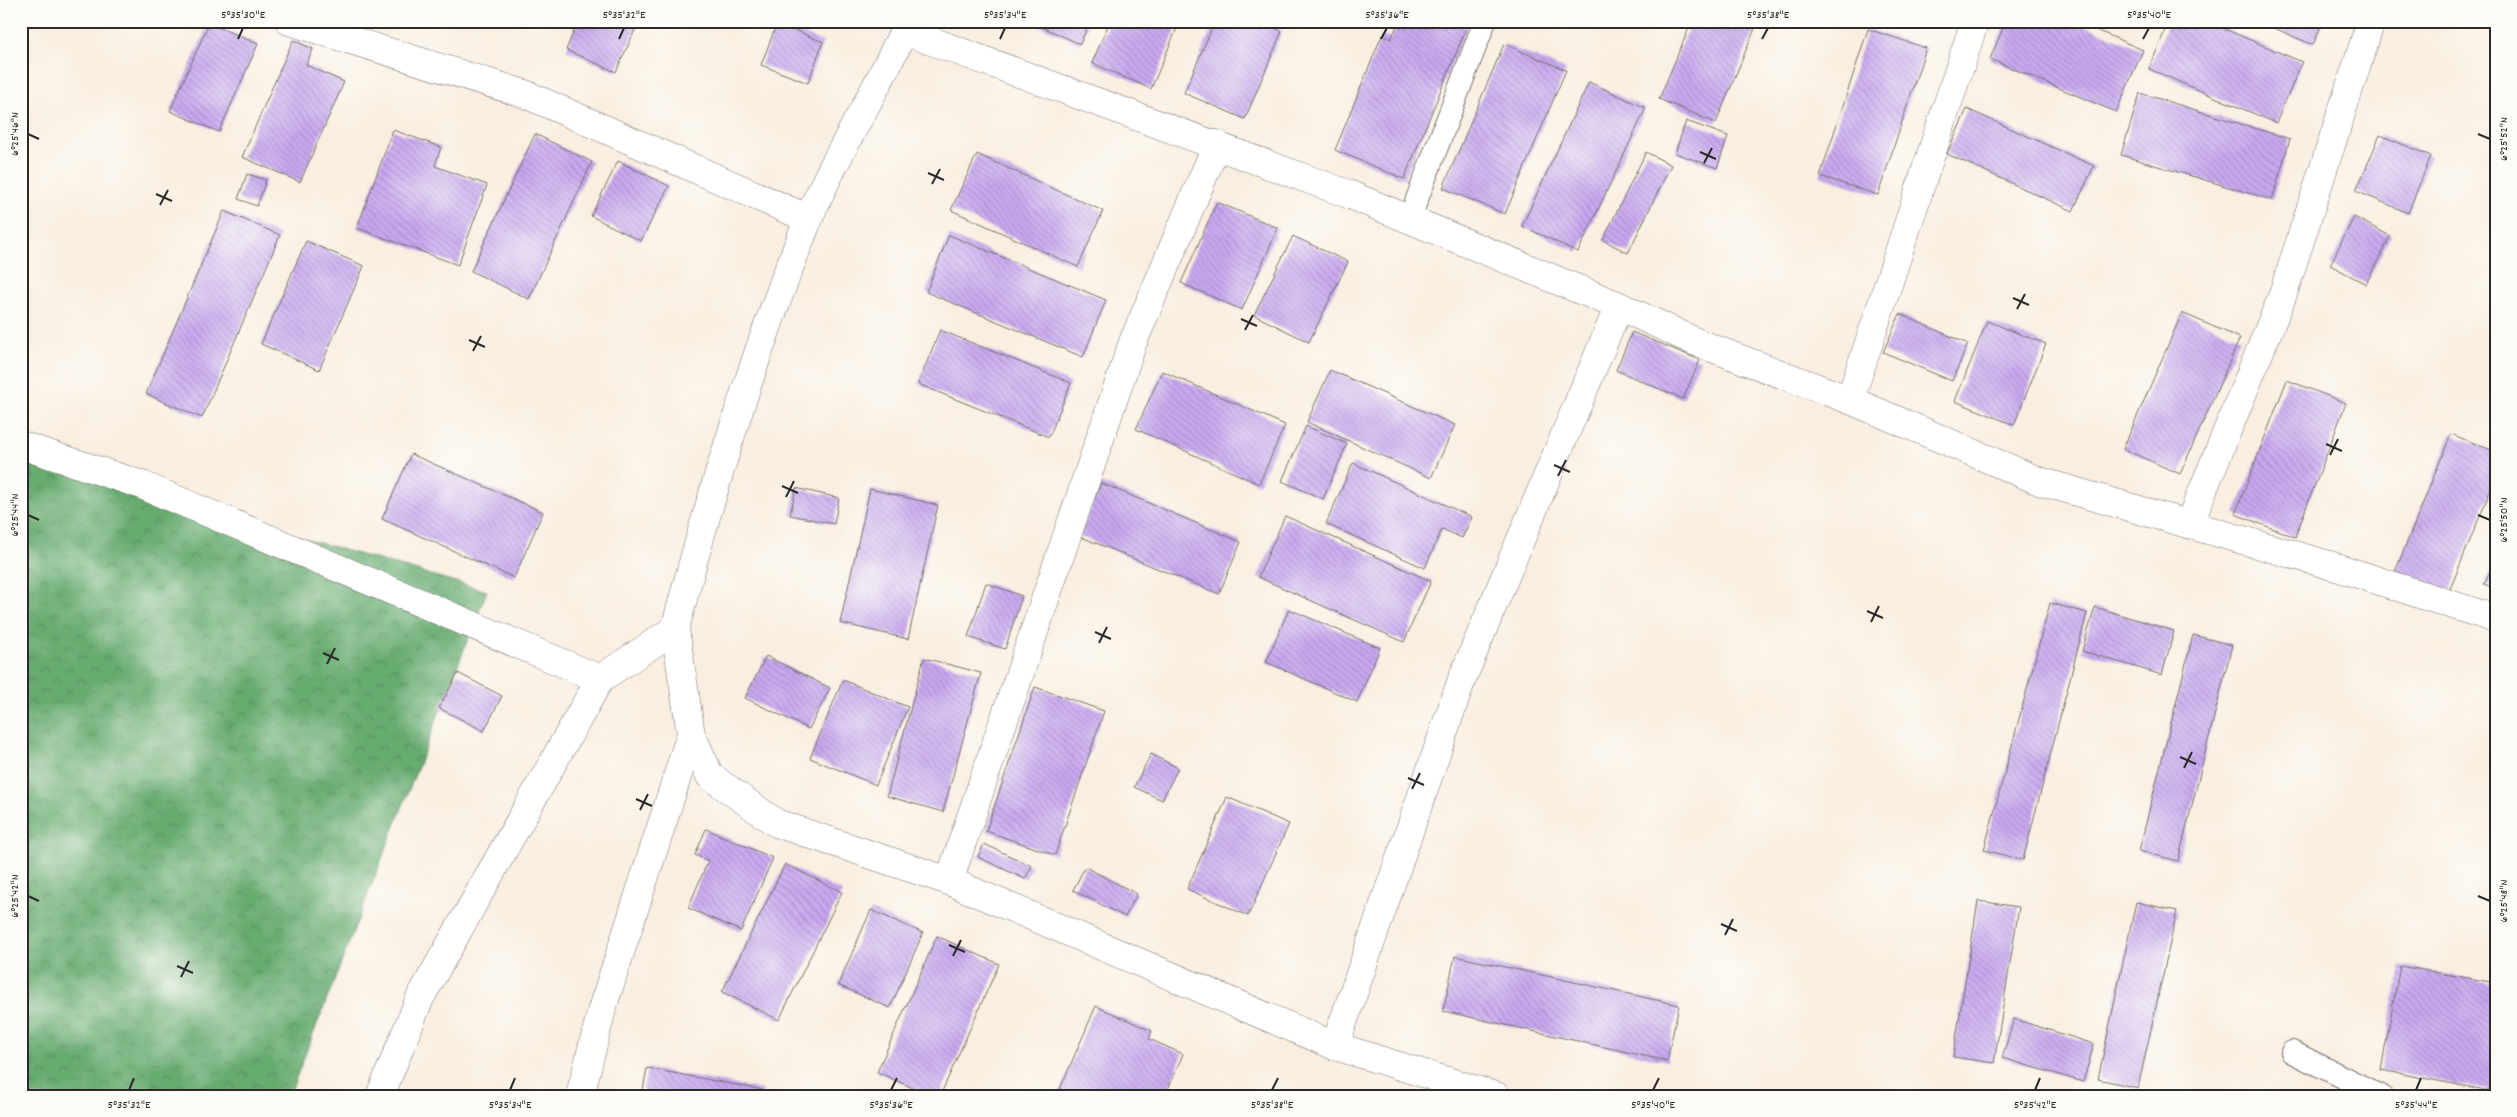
<svg xmlns="http://www.w3.org/2000/svg" width="2517" height="1117" font-family="Dekko,sans-serif">
	<style>
		.forest { fill: url(#forest-crowns); stroke: #486b4e }
		.building { fill: url(#building-back-hatch) }
		.lines { fill: none; stroke-linecap: round; stroke-linejoin: round }
		.lane-casing { stroke: #736f6a; stroke-width: 24 }
		.street-casing { stroke: #736f6a; stroke-width: 29 }
		.lane { stroke: #fff; stroke-width: 22 }
		.street { stroke: #fff; stroke-width: 28 }
		.ticks { fill: none; stroke: #2b2b2b; stroke-width: 2 }
		.neatline { fill: none; stroke: #2b2b2b; stroke-width: 2 }
		.ticks-label { font-size: 12px; text-anchor: middle; fill: #2b2b2b }
	</style>
	<defs>
		<pattern id="forest-crowns" width="20" height="18" patternUnits="userSpaceOnUse" patternTransform="scale(1.25)"><rect width="20" height="18" fill="#66ab70"/><path d="M2 6a3 3 0 1 1 6 0M12 15a3 3 0 1 1 6 0" fill="none" stroke="#548b5c"/></pattern>
		<pattern id="building-back-hatch" width="6" height="6" patternUnits="userSpaceOnUse" patternTransform="scale(1.25)"><rect width="6" height="6" fill="#c9a9f1"/><path d="M-1 5l2 2M0 0l6 6M5-1l2 2" fill="none" stroke="#a38ac3"/></pattern>
	</defs>
	<rect width="100%" height="100%" fill="#fdfcf7"/>
	<filter id="ink" filterUnits="userSpaceOnUse"><feTurbulence type="fractalNoise" baseFrequency=".02" numOctaves="2"/><feDisplacementMap in="SourceGraphic" scale="10" xChannelSelector="R" yChannelSelector="G"/><feConvolveMatrix kernelMatrix="1 2 1 2 8 2 1 2 1" color-interpolation-filters="sRGB"/></filter>
	<filter id="wash" filterUnits="userSpaceOnUse"><feTurbulence type="fractalNoise" baseFrequency=".0096" numOctaves="4" result="noise"/><feDisplacementMap in="SourceGraphic" scale="20" xChannelSelector="R" yChannelSelector="G"/><feGaussianBlur stdDeviation="1.12" result="paint"/><feColorMatrix in="noise" values="0 0 0 0 0 0 0 0 0 0 0 0 0 0 0 0 0 1.4 0 .05"/><feComposite in="paint" operator="in"/></filter>
	<g filter="url(#wash)">
		<rect width="100%" height="100%" fill="#f9eedf"/>
		<!-- forest -->
		<path class="forest" d="M21 457 487 591 289 1096H21Z"/>
		<g id="blocks">
			<!-- building -->
			<g class="building">
				<path d="M578 21H639L616 72 566 50Z"/>
				<path d="M1034 21H1090L1080 44 1033 23Z"/>
				<path d="M1110 21H1180L1151 89 1092 63Z"/>
				<path d="M1215 21H1259L1282 31 1245 119 1184 93Z"/>
				<path d="M1399 21H1453L1467 27 1404 179 1335 150 1382 35 1391 39Z"/>
				<path d="M1692 21H1758L1716 123 1659 99Z"/>
				<path d="M2006 21H2075L2143 50 2116 112 1990 59Z"/>
				<path d="M2169 21H2206L2302 62 2276 123 2149 69Z"/>
				<path d="M2258 21H2323L2313 45Z"/>
				<path d="M209 23 258 44 219 132 170 111Z"/>
				<path d="M777 23 823 42 808 83 761 65Z"/>
				<path d="M1868 29 1926 48 1878 195 1820 176Z"/>
				<path d="M293 40 313 49 306 65 344 82 300 182 242 157Z"/>
				<path d="M1504 44 1566 70 1505 214 1443 188Z"/>
				<path d="M1589 82 1646 108 1578 252 1522 226Z"/>
				<path d="M2140 93 2290 139 2272 200 2121 155Z"/>
				<path d="M1967 109 2094 166 2073 211 1947 154Z"/>
				<path d="M1686 121 1728 136 1717 168 1675 153Z"/>
				<path d="M393 130 441 147 435 166 487 185 458 265 357 228Z"/>
				<path d="M535 134 592 162 529 299 471 271Z"/>
				<path d="M2380 135 2431 156 2408 213 2356 191Z"/>
				<path d="M1646 152 1671 165 1628 253 1603 240Z"/>
				<path d="M977 154 1103 211 1078 267 951 210Z"/>
				<path d="M618 161 669 186 641 241 591 216Z"/>
				<path d="M247 174 266 180 257 206 238 199Z"/>
				<path d="M1217 202 1278 228 1242 310 1181 283Z"/>
				<path d="M224 211 280 235 202 418 146 394Z"/>
				<path d="M2354 217 2390 236 2366 284 2330 265Z"/>
				<path d="M949 235 1106 300 1083 357 926 292Z"/>
				<path d="M1293 236 1348 262 1309 342 1254 315Z"/>
				<path d="M306 241 364 266 319 370 261 344Z"/>
				<path d="M2182 313 2240 338 2180 474 2123 449Z"/>
				<path d="M1900 314 1968 344 1952 381 1883 352Z"/>
				<path d="M1987 321 2046 344 2014 425 1955 401Z"/>
				<path d="M940 330 1071 383 1049 437 918 384Z"/>
				<path d="M1632 332 1700 360 1683 399 1616 370Z"/>
				<path d="M1330 370 1455 425 1431 478 1307 422Z"/>
				<path d="M1162 371 1285 425 1259 484 1136 429Z"/>
				<path d="M2287 380 2346 403 2295 537 2235 514Z"/>
				<path d="M1306 426 1347 444 1323 499 1282 481Z"/>
				<path d="M2451 434 2496 452V477L2448 594 2395 572Z"/>
				<path d="M411 454 543 512 514 578 382 519Z"/>
				<path d="M1353 463 1472 517 1462 538 1442 529 1425 568 1326 524Z"/>
				<path d="M1101 483 1241 542 1219 594 1079 536Z"/>
				<path d="M796 488 839 498 834 524 790 515Z"/>
				<path d="M870 489 938 505 908 639 840 623Z"/>
				<path d="M1285 516 1431 581 1404 642 1258 577Z"/>
				<path d="M2496 558V589L2484 584Z"/>
				<path d="M986 583 1022 596 1005 649 968 637Z"/>
				<path d="M2050 603 2087 613 2023 860 1984 850Z"/>
				<path d="M2095 607 2174 631 2162 675 2082 651Z"/>
				<path d="M1289 609 1380 648 1357 702 1266 662Z"/>
				<path d="M2193 635 2232 645 2178 861 2139 851Z"/>
				<path d="M766 656 830 688 809 729 745 698Z"/>
				<path d="M924 658 981 673 943 812 887 796Z"/>
				<path d="M458 673 502 696 484 731 439 708Z"/>
				<path d="M843 680 908 707 876 785 810 758Z"/>
				<path d="M1035 687 1104 711 1055 855 986 831Z"/>
				<path d="M1151 754 1178 768 1162 800 1134 787Z"/>
				<path d="M1227 797 1289 824 1248 916 1187 889Z"/>
				<path d="M706 829 773 858 741 931 688 908 708 861 695 855Z"/>
				<path d="M984 844 1032 866 1025 879 978 857Z"/>
				<path d="M785 864 842 892 779 1020 722 992Z"/>
				<path d="M1085 867 1137 894 1125 917 1073 890Z"/>
				<path d="M1978 901 2019 907 1994 1063 1953 1057Z"/>
				<path d="M2136 902 2177 911 2138 1088 2098 1079Z"/>
				<path d="M871 910 923 933 890 1008 838 985Z"/>
				<path d="M937 936 999 964 940 1096H931L877 1072Z"/>
				<path d="M1455 956 1679 1005 1667 1061 1443 1011Z"/>
				<path d="M2400 966 2496 983V1092L2381 1070Z"/>
				<path d="M1096 1006 1152 1031 1149 1039 1183 1054 1165 1096H1057Z"/>
				<path d="M2014 1019 2094 1044 2083 1082 2002 1058Z"/>
				<path d="M647 1068 763 1090 762 1096H642Z"/>
			</g>
		</g>
	</g>
	<g filter="url(#ink)">
		<use href="#blocks" fill-opacity="0" stroke="#736f6a" stroke-width="1"/>
		<g class="lines">
			<defs>
				<g id="lane">
					<path d="M1409 220 1485 21"/>
					<path d="M2292 1052 2381 1096"/>
				</g>
				<g id="street">
					<path d="M289 21 525 94 809 219"/>
					<path d="M904 31 1348 194 1619 306 1696 342 1850 400 2039 481 2336 567 2496 619"/>
					<path d="M1850 400 1975 21"/>
					<path d="M21 445 142 485 600 679"/>
					<path d="M2189 524 2282 297 2371 21"/>
					<path d="M675 629C711 492 755 351 808 220 836 152 879 89 908 21"/>
					<path d="M949 881 1133 342 1217 144"/>
					<path d="M1335 1046 1462 679 1619 306"/>
					<path d="M380 1096 420 998 600 679 675 629 691 734 710 776 776 823 949 881 1335 1046 1496 1096"/>
					<path d="M580 1096 602 1009 691 734"/>
				</g>
			</defs>
			<!-- lane casing -->
			<use href="#lane" class="lane-casing"/>
			<!-- street casing -->
			<use href="#street" class="street-casing"/>
			<!-- lane -->
			<use href="#lane" class="lane"/>
			<!-- street -->
			<use href="#street" class="street"/>
		</g>
	</g>
	<!-- ticks -->
	<path class="ticks" d="M238 39 243 28M619 39 624 28M1000 39 1005 28M1381 39 1387 28M1762 39 1768 28M2143 39 2149 28M28 134 39 139M2478 134 2490 139M1700 152 1716 159M1704 163 1712 148M928 173 944 180M932 184 940 169M156 194 172 201M160 205 168 190M2013 298 2029 305M2017 309 2025 294M1241 319 1257 326M1245 330 1253 315M469 340 485 347M473 351 481 336M2326 444 2342 451M2330 455 2338 439M1554 465 1570 472M1558 476 1566 460M782 486 798 493M786 497 794 481M28 515 39 520M2478 515 2490 520M1867 611 1883 618M1871 622 1879 606M1095 632 1111 639M1099 643 1107 627M323 653 339 660M327 664 335 648M2180 757 2196 764M2184 768 2192 752M1408 778 1424 785M1412 789 1420 773M636 799 652 806M640 810 648 794M28 896 39 901M2478 896 2490 901M1721 924 1737 931M1725 935 1733 919M949 945 965 952M953 956 961 940M177 966 193 973M181 977 189 961M129 1090 134 1078M510 1090 515 1078M891 1090 897 1078M1272 1090 1278 1078M1653 1090 1659 1078M2035 1090 2040 1078M2416 1090 2421 1078"/>
	<!-- margin -->
	<rect width="2517" height="1117" fill="none" stroke="#fdfcf7" stroke-width="55"/>
	<rect x="28" y="28" width="2462" height="1062" class="neatline"/>
	<g class="ticks-label">
		<text x="243" y="18">5°35'30"E</text>
		<text x="624" y="18">5°35'32"E</text>
		<text x="1005" y="18">5°35'34"E</text>
		<text x="1387" y="18">5°35'36"E</text>
		<text x="1768" y="18">5°35'38"E</text>
		<text x="2149" y="18">5°35'40"E</text>
		<text transform="translate(14 134) rotate(-90)" y="4">6°25'46"N</text>
		<text transform="translate(2503 139) rotate(-90)" y="4">6°25'52"N</text>
		<text transform="translate(14 515) rotate(-90)" y="4">6°25'44"N</text>
		<text transform="translate(2503 520) rotate(-90)" y="4">6°25'50"N</text>
		<text transform="translate(14 896) rotate(-90)" y="4">6°25'42"N</text>
		<text transform="translate(2503 901) rotate(-90)" y="4">6°25'48"N</text>
		<text x="129" y="1108">5°35'32"E</text>
		<text x="510" y="1108">5°35'34"E</text>
		<text x="891" y="1108">5°35'36"E</text>
		<text x="1272" y="1108">5°35'38"E</text>
		<text x="1653" y="1108">5°35'40"E</text>
		<text x="2035" y="1108">5°35'42"E</text>
		<text x="2416" y="1108">5°35'44"E</text>
	</g>
</svg>
